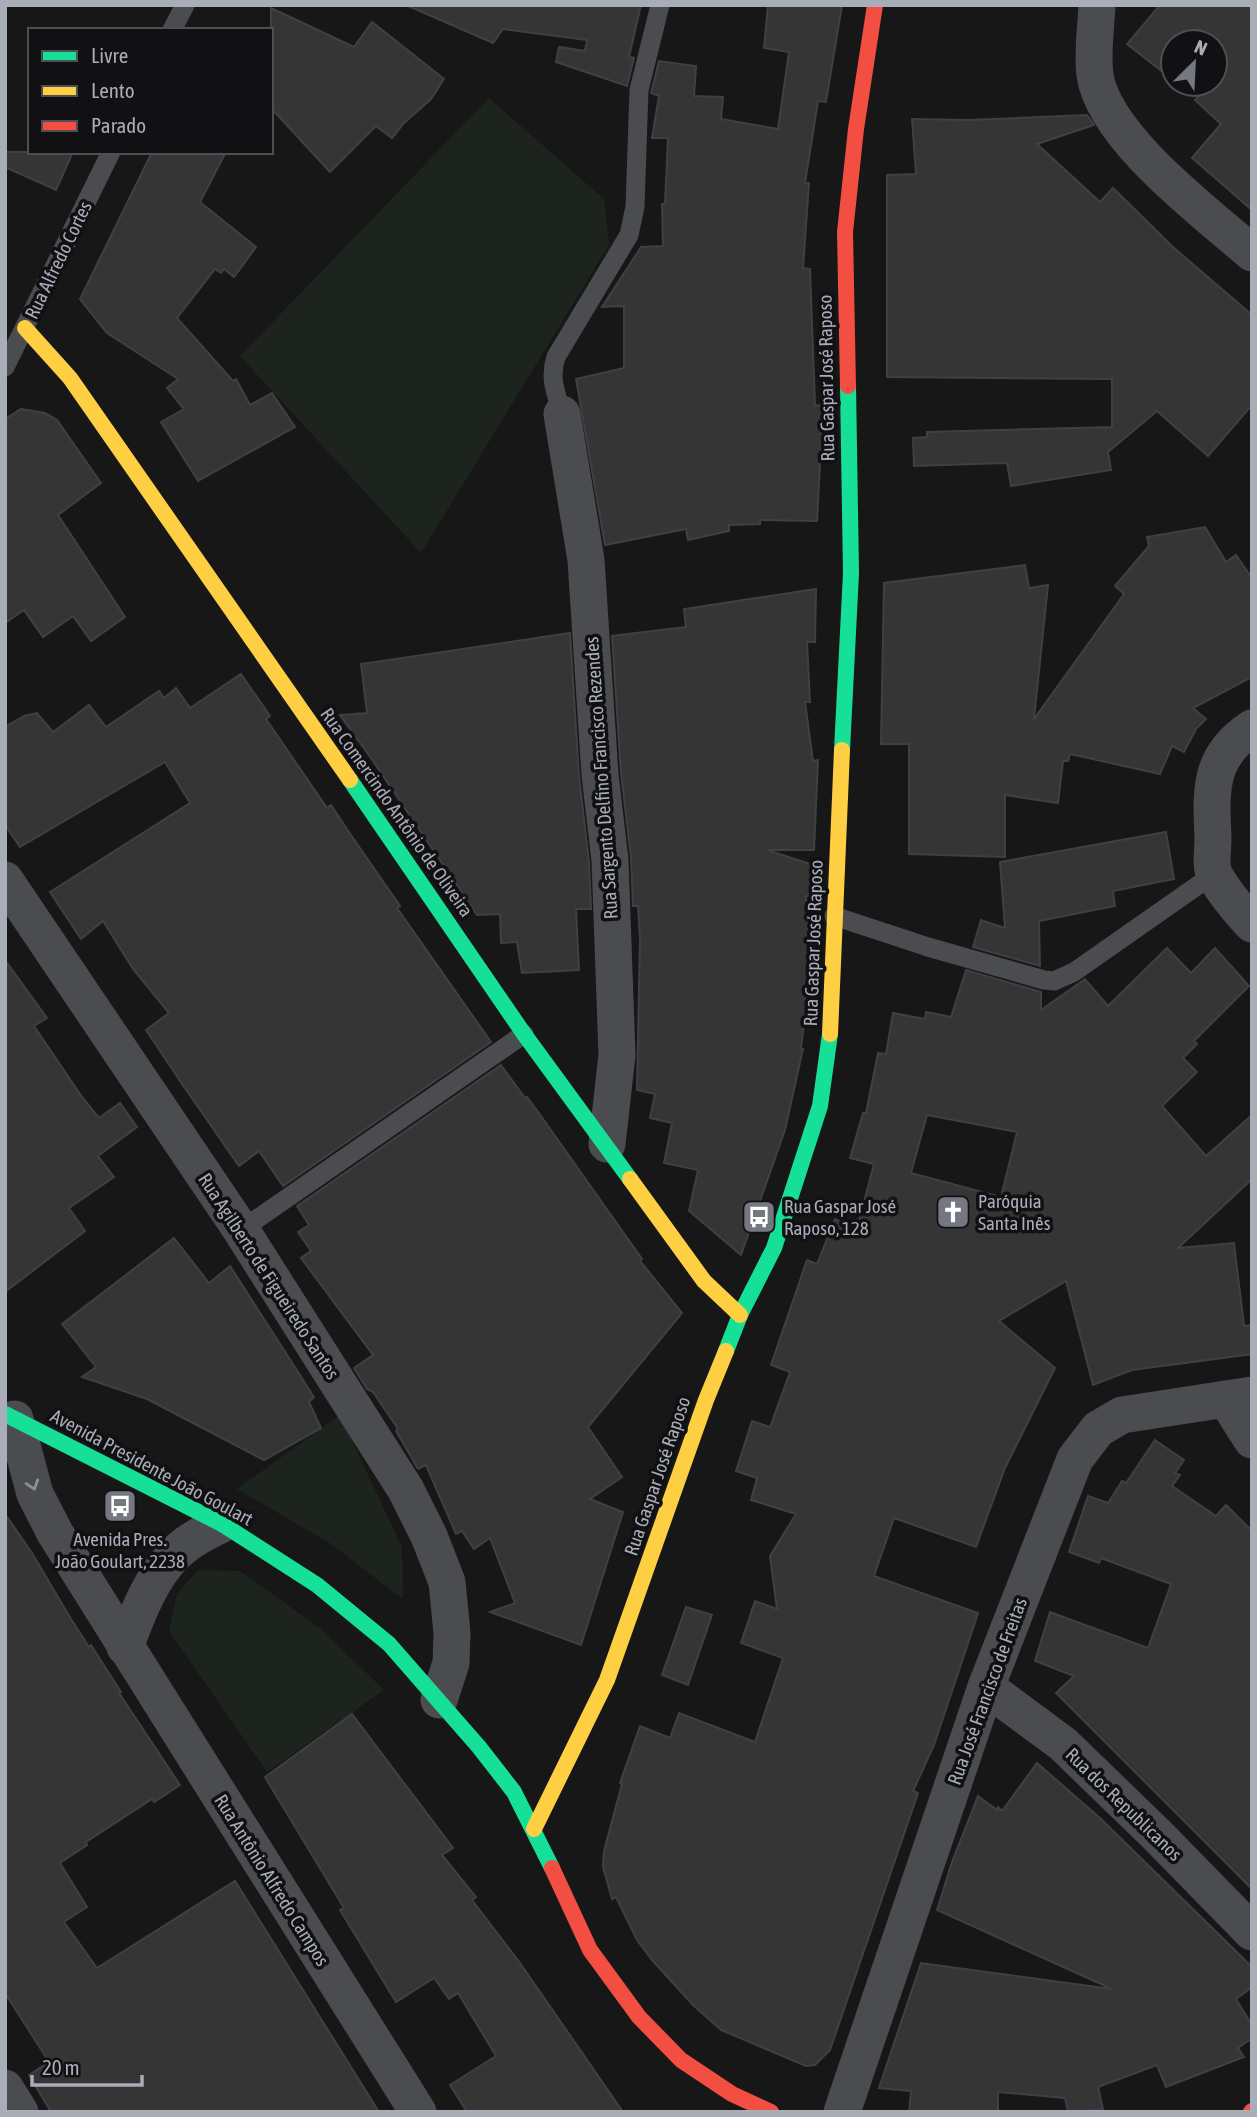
<svg xmlns="http://www.w3.org/2000/svg" width="1257" height="2117" font-family="'Asap Condensed',sans-serif">
	<style>
		.green { fill: #1d241e }
		.building { fill: #353536; stroke: #3f4043; stroke-width: 2; fill-rule: evenodd }
		.lines { fill: none; stroke-linecap: round; stroke-linejoin: round }
		.lane { stroke: #4b4c50; stroke-width: 19 }
		.street { stroke: #4b4c50; stroke-width: 37 }
		.fast { stroke: #16e098; stroke-width: 16 }
		.slow { stroke: #ffcf43; stroke-width: 16 }
		.jam { stroke: #f24e42; stroke-width: 16 }
		.oneway { stroke: #8c9099 }
		.labels { text-anchor: middle; stroke-width: 7; stroke-linejoin: round; paint-order: stroke }
		.street-label { font-size: 19px; fill: #a8adb8; stroke: #111113 }
		.poi-label { font-size: 19px; fill: #a8adb8; stroke: #111113; text-anchor: start }
	</style>
	<rect width="100%" height="100%" fill="#171717"/>
	<!-- green -->
	<g class="green">
		<path d="M489 98 604 199 609 245 421 553 240 356Z"/>
		<path d="M340 1415 402 1547 403 1599 328 1542 237 1489Z"/>
		<path d="M198 1570 240 1571 321 1629 384 1690 267 1772 169 1631 177 1594Z"/>
	</g>
	<!-- building -->
	<g class="building">
		<path d="M406 5H641L629 57 634 58 627 86 556 62 559 47 585 51 587 40 503 29 493 43Z"/>
		<path d="M768 5H842L826 102 818 101 805 183H809L803 268 810 269 815 405 823 406 817 521 760 520V524L729 525V531L688 540 686 529 605 545 576 379 624 368V306L602 307 641 247 663 246 662 204H665L668 138H652L659 96 651 93 659 61 696 66 694 96 723 97 721 119 778 129 789 52 764 48Z"/>
		<path d="M1160 5H1252V210L1192 158 1221 124 1195 100 1206 87 1188 94 1177 84H1215V42H1173V80L1127 44Z"/>
		<path d="M271 8 354 47 372 22 444 79 431 99 404 123 392 138 376 126 330 172 271 108Z"/>
		<path d="M1087 115 1094 125 1037 144 1100 202 1113 188 1173 247 1252 315V405L1208 456 1157 411 1108 452 1111 470 1011 486 1007 463 914 466 913 438 927 437V432L1112 427V379L887 377V175L916 174 912 119 969 120Z"/>
		<path d="M5 152H73L56 190 5 167Z"/>
		<path d="M152 152H226L200 202 256 247 234 277 224 269 221 273 215 269 177 318 233 381 236 379 250 405 272 393 295 427 198 481 161 422 184 409 167 388 178 379 107 333 80 299Z"/>
		<path d="M21 409 45 413 57 420 101 483 58 515 125 617 91 641 73 616 43 637 24 610 5 623V419Z"/>
		<path d="M1205 527 1226 562 1236 555 1252 578V677L1193 708 1206 719 1196 729 1184 752 1172 746 1160 774 1070 754 1068 761H1063L1058 803 1005 795V857L909 854V744H881L884 583 1025 565 1029 588 1048 585 1034 719 1124 594 1115 586 1149 546 1147 537Z"/>
		<path d="M816 589 815 642H807L810 702H805L813 761 818 760 814 850H767L813 865 811 896H806L810 969 801 1049H803L785 1130 741 1255 689 1211 698 1170 664 1163 672 1123 650 1118 655 1094 637 1090 640 939 638 906H633L631 858 621 773 612 636 686 627 684 609Z"/>
		<path d="M570 633 579 776 589 862 591 909H576L579 970 522 973 517 942 501 943 500 914 477 915 371 758 340 715 367 713 361 664Z"/>
		<path d="M241 674 270 716 266 719 327 808 331 805 353 838 400 906 397 908 491 1042 283 1186 259 1151 239 1166 180 1081 146 1030 169 1013 133 969 103 921 81 939 50 892 190 803 165 762 20 847 5 825V727L24 716 37 713 53 732 89 705 106 727 159 691 164 698 176 688 190 708Z"/>
		<path d="M1166 832 1174 879 1113 891 1115 906 1039 921 1040 966 973 947 981 920 1005 928 1000 862Z"/>
		<path d="M1167 948 1191 973 1215 948 1249 986 1194 1041 1197 1044 1183 1058 1197 1072 1162 1106 1206 1156 1252 1115V1179L1178 1248 1234 1243 1244 1326 1252 1325V1354L1132 1370 1093 1385 1066 1281 999 1321 1055 1368 1005 1468 976 1547 894 1518 874 1576 978 1613 934 1745 913 1791 918 1793 830 2050 815 2065 806 2066 721 2030 693 2005 652 1960 637 1940 616 1897 612 1899 603 1867 604 1851 622 1784 620 1783 640 1726 670 1738 679 1713 755 1742 783 1658 741 1643 755 1601 777 1609 770 1556 796 1514 751 1500 757 1478 736 1471 752 1421 770 1427 790 1372 771 1365 807 1260 817 1264 835 1219 857 1228 874 1164 850 1158 863 1113H866L878 1053 886 1054 893 1013 925 1019 926 1012 951 1017 966 970 1041 992V1010L1085 979 1108 1006ZM927 1115 1017 1132 1001 1197 911 1173Z"/>
		<path d="M5 960 47 1018 34 1026 82 1097 99 1118 120 1103 137 1127 98 1156 114 1177 69 1208 85 1231 5 1292Z"/>
		<path d="M501 1065 525 1098 527 1097 536 1109 642 1259 640 1261 682 1313 588 1427 622 1477 590 1499 623 1512 581 1645 490 1612 515 1603 490 1538 474 1549 462 1531 456 1534 426 1465 418 1469 396 1431 398 1429 373 1392 367 1389 354 1368 373 1355 301 1258 311 1251 298 1232 309 1225 297 1206Z"/>
		<path d="M174 1238 209 1283 230 1266 314 1397 309 1402 321 1428 264 1460 147 1399 82 1377 96 1367 62 1324Z"/>
		<path d="M1155 1440 1184 1460 1175 1473 1180 1475 1172 1486 1216 1516 1226 1505 1252 1531V1889L1056 1693 1074 1676 1035 1661 1050 1612 1148 1648 1171 1584 1101 1558 1099 1563 1069 1552 1088 1496 1108 1503 1122 1481 1126 1483Z"/>
		<path d="M5 1514 32 1553 71 1619 89 1647 91 1645 121 1692 119 1693 180 1785 154 1802 152 1799 86 1842 87 1845 60 1863 87 1907 64 1922 97 1968 235 1881 379 2112H51L29 2075 49 2062 5 1993Z"/>
		<path d="M686 1607 712 1615 688 1685 662 1675Z"/>
		<path d="M352 1714 453 1848 442 1855 476 1897 472 1900 520 1963 623 2112H467L450 2085 496 2056 458 1993 449 1999 434 1978 396 2002 340 1910 344 1908 265 1777Z"/>
		<path d="M1037 1763 1101 1819 1252 1967V1987L1236 1999 1252 2025V2038L1238 2048 1244 2057 1166 2087 1157 2065 1098 2087 1103 2109 1068 2112 1065 2098 998 2092V2112H909L911 2091 879 2088 921 1963 1112 1989 937 1910 952 1862 978 1796 997 1810 998 1807 1002 1811Z"/>
	</g>
	<g class="lines">
		<!-- lane -->
		<g class="lane">
			<path d="M172 30 185 5"/>
			<path d="M5 367 111 152"/>
			<path d="M562 414C556 393 549 378 556 357L629 235 635 207 639 90 660 5"/>
			<path d="M834 916 928 947 1044 980 1054 981 1074 972 1214 874"/>
			<path d="M241 1230 524 1034"/>
		</g>
		<!-- street -->
		<g class="street">
			<path d="M1097 5C1096 27 1092 53 1095 75 1104 137 1205 212 1252 253"/>
			<path d="M562 414 586 560 600 775 610 860 617 1055 607 1144"/>
			<path d="M1252 728C1208 757 1211 791 1213 838 1213 849 1210 867 1215 876 1224 892 1239 910 1252 924"/>
			<path d="M5 880 241 1230 406 1490 429 1536 447 1582 452 1633 451 1663 439 1700"/>
			<path d="M1226 1399 1252 1440"/>
			<path d="M15 1419 35 1494 55 1533 418 2112"/>
			<path d="M125 1647C137 1615 151 1577 176 1553 189 1540 206 1532 222 1524"/>
			<path d="M986 1687 1063 1744 1157 1835 1252 1932"/>
			<path d="M5 2088 20 2112"/>
			<path d="M842 2112 986 1687 1075 1459 1098 1429 1122 1415 1252 1395"/>
		</g>
		<!-- fast -->
		<g class="fast">
			<path d="M842 750 851 573 848 386"/>
			<path d="M350 780 524 1034 630 1179"/>
			<path d="M726 1351 740 1315 774 1248 820 1106 830 1034"/>
			<path d="M5 1414 222 1524 317 1585 389 1644 479 1747 514 1792 552 1868"/>
		</g>
		<!-- slow -->
		<g class="slow">
			<path d="M25 328 70 378 350 780"/>
			<path d="M830 1034 842 750"/>
			<path d="M630 1179 704 1281 740 1315"/>
			<path d="M534 1829 607 1680 706 1400 726 1351"/>
		</g>
		<!-- jam -->
		<g class="jam">
			<path d="M848 386 845 232 856 129 875 5"/>
			<path d="M552 1868 590 1950 639 2017 681 2060 732 2094 771 2112"/>
			<path d="M1251 2112 1252 2111"/>
		</g>
	</g>
	<!-- one-way arrows -->
	<defs><path id="oneway-chevron" d="M-2-3.5L2.5 0L-2 3.5" fill="none" stroke-width="1.6" stroke-linecap="round" stroke-linejoin="round" transform="scale(1.75)"/></defs>
	<use class="oneway" href="#oneway-chevron" transform="translate(33 1485) rotate(72)"/>
	<!-- icons -->
	<defs>
		<symbol id="church-square" viewBox="-11 -11 22 22"><rect x="-9" y="-9" width="18" height="18" rx="4" fill="#757880" stroke="#111113"/><path d="M-1.2-6h2.4v3.5h3.3v2.4h-3.3V6h-2.4V-.1h-3.3v-2.4h3.3Z" fill="#fff"/></symbol>
		<symbol id="bus-square" viewBox="-11 -11 22 22"><rect x="-9" y="-9" width="18" height="18" rx="4" fill="#757880" stroke="#111113"/><path d="M-5-6H5V4H4V6H2V4H-2V6H-4V4H-5ZM-3.5-4V0h7V-4ZM-3.5 1.2v1.5H-2V1.2ZM2 1.2v1.5H3.5V1.2Z" fill="#fff"/></symbol>
	</defs>
	<g fill-rule="evenodd">
		<use href="#church-square" x="934" y="1193" width="38" height="38"/>
		<use href="#bus-square" x="740" y="1198" width="38" height="38"/>
		<use href="#bus-square" x="101" y="1487" width="38" height="38"/>
	</g>
	<g class="labels">
		<!-- street labels -->
		<g class="street-label">
			<text transform="translate(58 260) rotate(-64)" y="7">Rua Alfredo Cortes</text>
			<text transform="translate(826 378) rotate(-91)" y="7">Rua Gaspar José Raposo</text>
			<text transform="translate(601 778) rotate(-94)" y="7">Rua Sargento Delfino Francisco Rezendes</text>
			<text transform="translate(397 812) rotate(55)" y="7">Rua Comercindo Antônio de Oliveira</text>
			<text transform="translate(813 943) rotate(-88)" y="7">Rua Gaspar José Raposo</text>
			<text transform="translate(269 1276) rotate(57)" y="7">Rua Agilberto de Figueiredo Santos</text>
			<text transform="translate(152 1467) rotate(28)" y="7">Avenida Presidente João Goulart</text>
			<text transform="translate(657 1476) rotate(-71)" y="7">Rua Gaspar José Raposo</text>
			<text transform="translate(987 1691) rotate(-70)" y="7">Rua José Francisco de Freitas</text>
			<text transform="translate(1124 1804) rotate(44)" y="7">Rua dos Republicanos</text>
			<text transform="translate(272 1880) rotate(58)" y="7">Rua Antônio Alfredo Campos</text>
		</g>
		<!-- poi labels -->
		<g class="poi-label">
			<text x="978" y="1208">Paróquia<tspan x="978" dy="22">Santa Inês</tspan></text>
			<text x="784" y="1213">Rua Gaspar José<tspan x="784" dy="22">Raposo, 128</tspan></text>
			<text x="120" y="1546" text-anchor="middle">Avenida Pres.<tspan x="120" dy="22">João Goulart, 2238</tspan></text>
		</g>
	</g>
	<!-- border -->
	<rect width="1257" height="2117" fill="none" stroke="#a8adb8" stroke-width="14"/>
	<!-- legend -->
	<rect x="28" y="28" width="245" height="126" fill="#111113" stroke="#4d4f55" stroke-width="2"/>
	<rect x="42" y="51" width="35" height="10" fill="#16e098" stroke="#4d4f55" stroke-width="2"/>
	<text x="91" y="63" font-size="21" fill="#a8adb8">Livre</text>
	<rect x="42" y="86" width="35" height="10" fill="#ffcf43" stroke="#4d4f55" stroke-width="2"/>
	<text x="91" y="98" font-size="21" fill="#a8adb8">Lento</text>
	<rect x="42" y="121" width="35" height="10" fill="#f24e42" stroke="#4d4f55" stroke-width="2"/>
	<text x="91" y="133" font-size="21" fill="#a8adb8">Parado</text>
	<!-- north arrow -->
	<g transform="translate(1194 63) rotate(24)"><circle r="33" fill="#111113" stroke="#4d4f55" stroke-width="2"/>
	<path d="M0-5L12 26L0 18L-12 26Z" fill="#757880"/>
	<text y="-10" font-size="19" font-weight="bold" text-anchor="middle" fill="#a8adb8">N</text>
	</g>
	<!-- scale -->
	<path d="M32 2075v10h110v-10" fill="none" stroke="#a8adb8" stroke-width="3.5"/>
	<text x="42" y="2075" font-size="21" fill="#a8adb8" stroke="#111113" stroke-width="5" paint-order="stroke">20 m</text>
</svg>
